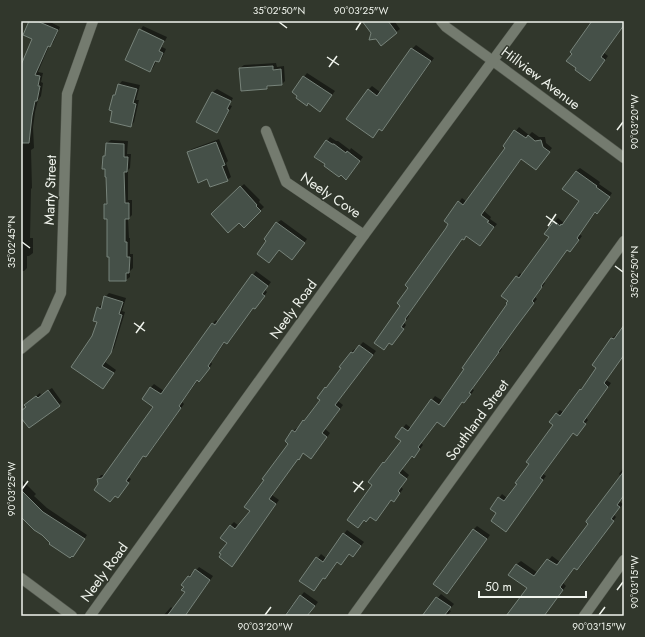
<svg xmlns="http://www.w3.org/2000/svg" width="645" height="637" font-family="Jost,sans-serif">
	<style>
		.shadow { fill: #0007 }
		.building { fill: #455048; stroke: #77837a }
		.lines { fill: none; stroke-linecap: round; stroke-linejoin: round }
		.minor-casing { stroke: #51564c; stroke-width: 11 }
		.minor { stroke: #747b6f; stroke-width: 10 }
		.ticks { fill: none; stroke: #f0f4ed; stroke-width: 1.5 }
		.labels { text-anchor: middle; stroke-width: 3; stroke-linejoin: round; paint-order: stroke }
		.street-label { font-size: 14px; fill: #f0f4ed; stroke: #31372c }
		.neatline { fill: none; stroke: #f0f4ed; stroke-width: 1.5 }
		.ticks-label { font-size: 10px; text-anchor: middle; fill: #f0f4ed }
	</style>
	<rect width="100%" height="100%" fill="#31372c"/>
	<!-- shadow -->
	<g class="shadow">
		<path d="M30 21H48L60 27 53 43 49 46 38 72 43 73 41 82 43 83 41 96 38 100 35 112 33 127 34 148 31 150 32 188 31 189 30 238H33V253L29 256H27V268L24 271H21V76L34 39Z"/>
		<path d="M363 21H396L395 22 400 29 381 44Z"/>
		<path d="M594 21H624V25L604 53 608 56 594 76Z"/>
		<path d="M143 26 167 37 165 41 141 29Z"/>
		<path d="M140 31 164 42 162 47 166 49 162 58 158 61 157 60 153 68 150 71Z"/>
		<path d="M416 45 434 58 385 126 368 90 372 86 380 92 412 49Z"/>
		<path d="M276 63 277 67 284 66 285 81 282 84 270 85 267 88 240 68 244 65Z"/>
		<path d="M307 73 335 91 323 107 308 103 307 104 298 96 293 92Z"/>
		<path d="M122 81 140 85 136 100H139L134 122 131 126 114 95 117 92 119 85Z"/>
		<path d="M217 89 233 98 229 105 232 106 220 128 217 132 198 122 213 92Z"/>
		<path d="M519 127 529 135 532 132 539 137H545L546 143 552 148 539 165 522 158 484 211 491 217 490 219 497 224 480 245 467 236 463 239 462 238 408 315 409 316 404 323 406 325 396 340 392 344 390 342 384 349 402 306 448 228 459 202 462 198 467 202 506 147 504 146Z"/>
		<path d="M330 137 336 141H338L350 150 351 148 363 157 350 175 327 141Z"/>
		<path d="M219 139 228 161 226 163 231 177 227 180 208 178 188 152 192 149Z"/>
		<path d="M111 140 128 141 127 154H131L130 168 128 170V200H132V215L128 219 129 238H130V254H133V268L130 271V277L126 280 105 204 108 201 106 168 104 157 107 154V143Z"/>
		<path d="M580 168 600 182 599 184 612 193 601 209 597 213 596 212 579 234 582 236 573 248 570 251 567 249 543 282 545 283 535 297 537 299 516 326 501 348 502 349 472 389 474 390 468 399 464 402 463 401 438 421 421 443 423 445 417 453 412 455 402 469 409 475 401 487 403 489 397 497 373 484 383 463 387 459 388 460 402 441 403 428 406 424 411 428 435 396 443 401 508 304 517 277 520 273 522 275 550 237 554 222 558 218 564 223 580 201 576 171Z"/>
		<path d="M244 184 260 200 259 202 264 207 244 226 239 221 212 214Z"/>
		<path d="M281 220 307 239 292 259 267 241 277 223Z"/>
		<path d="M256 271 271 282 265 290 267 292 259 304 253 307 231 339 227 343 225 342 211 362 212 364 203 377 198 380 182 402 184 404 150 452 146 456 144 455 128 477 131 479 121 493 99 484 98 479 101 475H106L154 407 143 399 151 387 154 384 164 391 213 323 216 320 218 322Z"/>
		<path d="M109 293 126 298 122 311 125 312 114 348 105 362 116 370 106 384 93 337 98 322V308L102 304 103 305 105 297Z"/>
		<path d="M624 327V355L606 380 611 383 586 418 588 420 580 431 573 432 543 474 546 476 509 527 498 513 499 498 502 494 507 498 531 464 554 425 557 413 560 410 563 412 584 386 598 368 593 365 612 338 616 335 617 336Z"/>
		<path d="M363 342 376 351 338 401 343 405 325 429 330 433 315 454 304 452 298 458 272 495 279 500 235 562 228 542 230 526 234 522 239 526 251 511 290 443 293 431 297 428 298 429 321 399 326 388 329 384 330 385 351 352 355 349 356 350Z"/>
		<path d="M52 388 62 402 59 405 21 416V412L27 407 29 402 40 393 41 395Z"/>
		<path d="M624 467V495L619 501 623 504 614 515 616 517 581 566 577 569 575 567 563 583 566 586 544 616H510L528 587 509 575 517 564 521 561 538 573 552 556 560 562 589 523 621 476 619 474Z"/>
		<path d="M21 479 36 494 34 496 47 508 87 535 76 552 73 555 52 542 21 516Z"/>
		<path d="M477 526 490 535 451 589 447 593 435 584 474 529Z"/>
		<path d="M347 530 364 542 356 552 353 556 349 553 338 561 329 574 325 578 324 577 317 586 301 580 321 554 326 558Z"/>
		<path d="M199 567 213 576 185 616H163L171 607 173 609 186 591 185 586 188 577 192 573 193 574Z"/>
		<path d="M304 592 318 602 309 614 311 615V616H284L293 604 294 605Z"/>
		<path d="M441 594 454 604 449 610 451 611 447 616H423Z"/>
	</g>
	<!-- building -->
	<g class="building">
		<path d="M29 21H37L58 30 50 47 48 46 35 75 40 76 38 86H40L37 101H35L32 116 29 143H21V65L32 39 23 35Z"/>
		<path d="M362 21H388L397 33 381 46 376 39 369 40 371 33Z"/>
		<path d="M592 21H624V25L601 57 605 60 590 81 575 70 576 68 566 61 572 54 570 52Z"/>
		<path d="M139 29 164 41 159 51 163 53 159 62 155 61 150 72 125 60Z"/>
		<path d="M411 48 431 61 382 131 379 129 373 138 346 119 368 89 377 96Z"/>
		<path d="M273 66V70L281 69 282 85 267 86V89L241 91 239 68Z"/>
		<path d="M303 76 332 95 320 112 308 103 307 106 296 98 297 96 292 92Z"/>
		<path d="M118 84 137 89 133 103 136 104 131 127 110 122 112 111 109 110 113 95H115Z"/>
		<path d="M212 92 231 101 227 109 229 110 217 133 196 122Z"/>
		<path d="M514 130 526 138 528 135 535 141 541 140 543 147 550 152 536 170 521 159 481 215 489 221 487 222 494 227 480 246 466 236 464 240 462 239 405 319 406 320 401 327 404 329 392 345 389 343 384 350 374 343 400 306 397 303 408 288 405 285 446 228 448 224 444 221 458 201 463 205 505 148 503 146Z"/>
		<path d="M326 140 332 144H334L346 153 347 151 360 161 346 180 341 175 339 177 324 166 325 164 314 157Z"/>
		<path d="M216 142 225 165 222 166 228 181 210 187 207 179 198 183 187 152Z"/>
		<path d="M106 143 124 144V157H128L127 172H124L125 203H129V219H125V242H127V257H130L129 273H126V281H109V257H107V219H104V204H107L106 177H105V169H102L103 156H105Z"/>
		<path d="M576 171 597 186 596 187 610 197 597 214 595 212 577 238 579 240 570 252 567 250 541 286 542 287 532 301 534 303 516 327 498 352H499L469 393 471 394 464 403 462 402 460 405 444 427 437 422 418 447 420 449 414 458 412 456 399 473 407 479 398 491 400 493 394 502 391 500 376 521 370 517 366 522 364 520 358 528 347 520 372 485 368 482 383 462 384 463 401 441 395 437 402 427 408 431 431 399 439 405 464 369 462 368 507 304 506 303 508 301 501 296 516 276 519 278 549 237 544 234 554 221 560 226 561 224 562 225 579 201 562 189Z"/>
		<path d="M240 186 257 205 256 206 261 211 244 228 239 223 228 233 211 214Z"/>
		<path d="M276 222 305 243 292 260 279 250 269 263 257 254 266 241 264 239Z"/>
		<path d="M252 274 268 286 262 294 265 296 255 309 253 308 227 344 224 342 208 366 210 368 199 382 197 380 179 406 181 408 146 457 143 456 126 481 129 483 118 498 115 496 110 502 94 490 98 484 97 479 102 478 153 407 142 399 150 387 161 394 212 323 215 325Z"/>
		<path d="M104 296 123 302 119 314 122 315 111 353 102 366 114 373 103 389 71 367 92 336 97 322 93 321 97 307 101 309Z"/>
		<path d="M624 325V355L604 383 608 387 583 422 586 424 577 436 573 433 540 478 543 480 506 532 491 521 496 513 490 509 498 497 504 501 517 484 515 483 529 464 526 462 553 425 549 422 556 413 560 416 580 389 581 390 596 368 592 365 611 338 614 339Z"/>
		<path d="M359 345 373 355 335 405 340 409 322 433 327 437 311 459 303 453 299 460 298 459 269 499 276 504 232 567 219 557 221 554 219 553 227 543 220 538 230 525 235 529 250 511 244 507 264 480 262 479 288 444 285 441 292 430 295 432 303 420 304 421 320 400 317 398 325 387 326 388 341 368 339 367 351 352 353 353Z"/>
		<path d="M48 390 60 406 29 428 21 418V411L26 407 24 405 36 396 38 398Z"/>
		<path d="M624 471V495L617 505 620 507 611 519 614 521 577 570 574 568 560 587 563 590 544 616H506L527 588 508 575 516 564 534 576 547 559 557 565 588 524 586 522V521Z"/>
		<path d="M21 490 43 512 85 539 73 557 72 556 70 558 49 544 50 543 42 535 34 530 21 517Z"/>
		<path d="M473 529 487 539 447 594 433 584Z"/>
		<path d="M343 533 361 546 353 557 349 554 341 565 337 562 325 579 323 578 314 591 299 581 316 557 323 562Z"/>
		<path d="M195 569 210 580 185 616H167L185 592 181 590 184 587 181 585 188 576 190 577Z"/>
		<path d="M300 595 315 606 307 616H285Z"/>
		<path d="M436 597 451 607 444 616H422Z"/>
	</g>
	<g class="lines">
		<defs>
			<g id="minor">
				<path d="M441 21 446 27 493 61 624 158"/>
				<path d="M266 131 286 182 364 235"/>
				<path d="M21 349 45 329 61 293 67 94 93 21"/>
				<path d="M21 578 72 616"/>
				<path d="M90 616 364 235 522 21"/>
				<path d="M353 616 624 241"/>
				<path d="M584 616 624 560"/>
			</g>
		</defs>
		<!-- minor casing -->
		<use href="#minor" class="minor-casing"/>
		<!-- minor -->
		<use href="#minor" class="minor"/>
	</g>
	<!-- ticks -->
	<path class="ticks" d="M279 22 287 28M356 30 361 22M327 57 339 65M329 67 337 56M617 130 623 122M546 216 557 224M548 226 556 214M22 242 30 248M615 266 623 272M134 323 145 331M136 333 144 322M353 482 364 490M22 489 28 481M354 492 363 481M617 590 623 582M265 615 271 607M599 615 605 607"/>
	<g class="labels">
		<!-- street labels -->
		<g class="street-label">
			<text transform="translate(541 78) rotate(37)" y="5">Hillview Avenue</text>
			<text transform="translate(50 190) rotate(-88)" y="5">Marty Street</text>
			<text transform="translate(331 195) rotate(34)" y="5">Neely Cove</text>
			<text transform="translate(293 309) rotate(-54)" y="5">Neely Road</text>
			<text transform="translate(477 420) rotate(-54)" y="5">Southland Street</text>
			<text transform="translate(104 572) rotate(-54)" y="5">Neely Road</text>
		</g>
	</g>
	<!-- border -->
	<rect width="645" height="637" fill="none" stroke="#31372c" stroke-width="44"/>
	<!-- scale -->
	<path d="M479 591v6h107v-6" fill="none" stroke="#f0f4ed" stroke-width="2"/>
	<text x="485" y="591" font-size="12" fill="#f0f4ed" stroke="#31372c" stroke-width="3" paint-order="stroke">50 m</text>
	<rect x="22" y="22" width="601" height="593" class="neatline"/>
	<g class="ticks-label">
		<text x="279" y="14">35°02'50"N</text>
		<text x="361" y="14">90°03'25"W</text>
		<text transform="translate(634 122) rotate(-90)" y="4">90°03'20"W</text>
		<text transform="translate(11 242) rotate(-90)" y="4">35°02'45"N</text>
		<text transform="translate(634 272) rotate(-90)" y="4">35°02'50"N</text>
		<text transform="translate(11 489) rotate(-90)" y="4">90°03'25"W</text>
		<text transform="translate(634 582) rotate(-90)" y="4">90°03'15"W</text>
		<text x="265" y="630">90°03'20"W</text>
		<text x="599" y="630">90°03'15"W</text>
	</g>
</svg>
